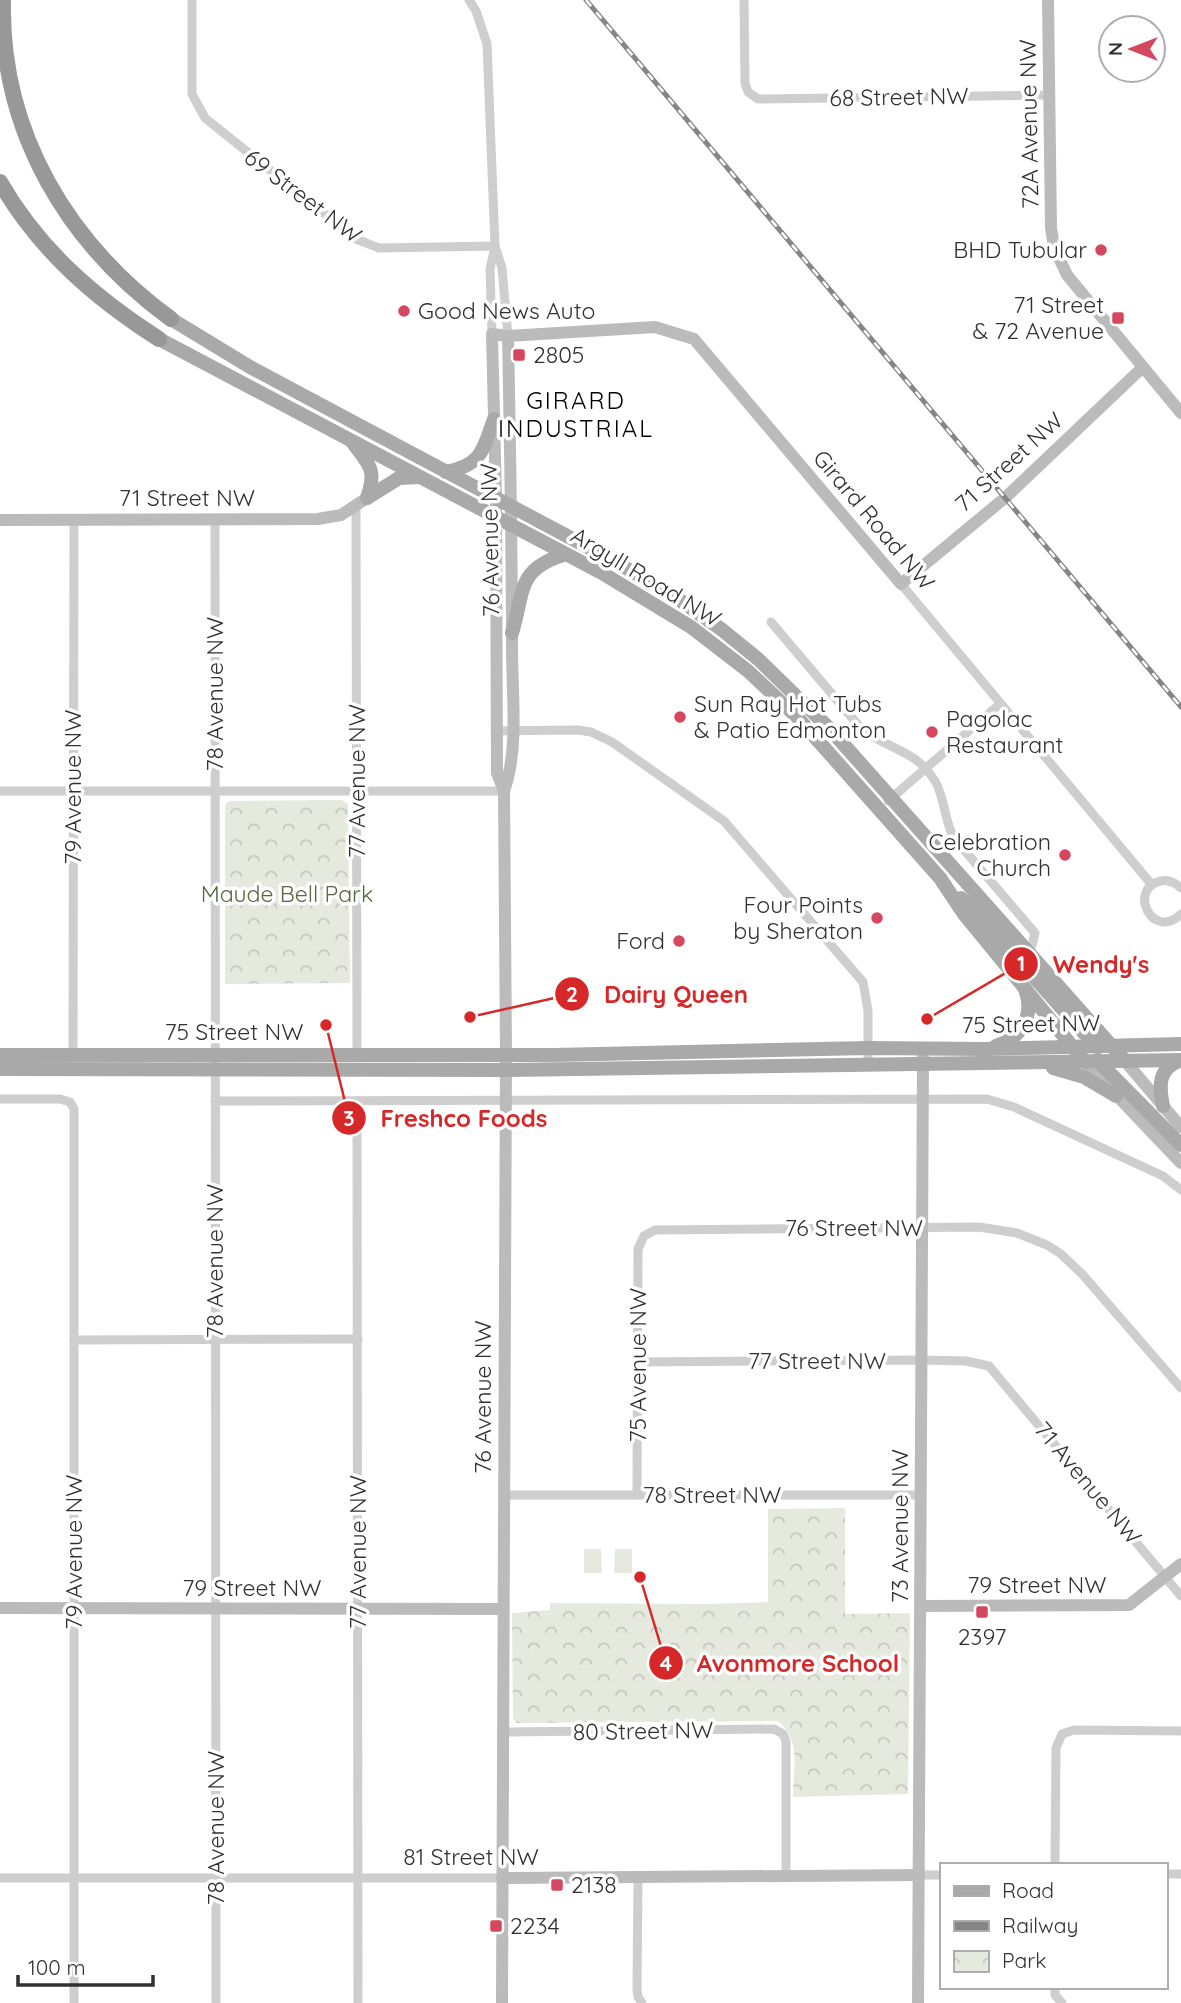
<svg xmlns="http://www.w3.org/2000/svg" width="1181" height="2003" font-family="Quicksand,sans-serif">
	<style>
		.green { fill: #e5e9de }
		.park { fill: url(#park-crowns) }
		.lines { fill: none; stroke-linecap: round; stroke-linejoin: round }
		.street { stroke: #cecece; stroke-width: 9 }
		.secondary { stroke: #bbb; stroke-width: 12 }
		.primary { stroke: #a9a9a9; stroke-width: 14 }
		.highway { stroke: #989898; stroke-width: 16 }
		.rail-casing { stroke: #868686; stroke-width: 5 }
		.rail { stroke: #fff; stroke-width: 2.5; stroke-dasharray: 8; stroke-linecap: butt }
		.poi-dot { fill: #d5465f; stroke: #fff; stroke-width: 2.5 }
		.labels { text-anchor: middle; stroke-width: 7; stroke-linejoin: round; paint-order: stroke }
		.street-label { font-size: 23px; fill: #313131; stroke: #fff }
		.poi-label { font-size: 23px; fill: #313131; stroke: #fff; text-anchor: start }
		.park-label { font-size: 23px; fill: #586942; stroke: #fff }
		.neighbourhood-label { font-size: 24px; letter-spacing: 2px; fill: #000; stroke: #fff }
		.leader { fill: none; stroke: #d62828; stroke-width: 2.5 }
		.callout-dot { fill: #d62828; stroke: #fff; stroke-width: 2.5 }
		.mark-label { font-size: 21px; text-anchor: middle; font-weight: bold; fill: #fff }
		.callout-label { font-size: 24px; text-anchor: middle; font-weight: bold; fill: #d62828; stroke: #fff; stroke-width: 7; stroke-linejoin: round; paint-order: stroke }
	</style>
	<defs>
		<pattern id="park-crowns" width="20" height="18" patternUnits="userSpaceOnUse" patternTransform="scale(1.75)"><rect width="20" height="18" fill="#e5e9de"/><path d="M2 6a3 3 0 1 1 6 0M12 15a3 3 0 1 1 6 0" fill="none" stroke="#c5c8bf"/></pattern>
	</defs>
	<rect width="100%" height="100%" fill="#fff"/>
	<!-- green -->
	<g class="green">
		<path d="M584 1549H601L602 1573H584Z"/>
		<path d="M615 1549H632V1573H614Z"/>
	</g>
	<!-- park -->
	<g class="park">
		<path d="M342 800 348 804 350 983 225 984V805L229 801Z"/>
		<path d="M845 1508V1614L910 1613 908 1794 793 1797C793 1767 802 1742 778 1721L517 1723 513 1719 512 1613 550 1610V1603L705 1604 768 1602V1509Z"/>
	</g>
	<g class="lines">
		<!-- street -->
		<g class="street">
			<path d="M192 0V94L205 118 356 239 379 248 495 246"/>
			<path d="M469 0 476 11 487 44 495 246 502 268 508 336"/>
			<path d="M744 0 745 83 748 92 758 99 1049 95"/>
			<path d="M492 334 490 269 495 247"/>
			<path d="M356 507 357 1055"/>
			<path d="M215 519 216 2003"/>
			<path d="M901 584 1152 885"/>
			<path d="M771 622 859 726C885 750 914 747 935 781 945 798 944 820 954 838L1035 933 1030 953"/>
			<path d="M497 731 578 730 591 732 612 742 724 821 863 982 868 1011V1065"/>
			<path d="M0 791H504"/>
			<path d="M888 801 1000 704"/>
			<path d="M1181 888C1175 883 1169 879 1161 881 1127 888 1152 942 1181 914"/>
			<path d="M73 1055 74 519"/>
			<path d="M0 1099H60L70 1102 74 1109V2003"/>
			<path d="M215 1101 987 1099 1014 1107 1163 1176 1181 1190"/>
			<path d="M357 1101 358 2003"/>
			<path d="M74 1340 358 1339"/>
			<path d="M638 1362 921 1360 966 1361 989 1366 1181 1596"/>
			<path d="M503 1495H921"/>
			<path d="M637 1495 638 1249 644 1236 655 1230 979 1227 1017 1233 1047 1245 1061 1254 1083 1275 1181 1388"/>
			<path d="M503 1732 774 1729 783 1734 786 1741V1875"/>
			<path d="M1055 1865 1056 1748 1062 1734 1074 1730 1181 1731"/>
			<path d="M1165 1874H1181"/>
			<path d="M919 1875H941"/>
			<path d="M0 1878H502"/>
			<path d="M638 1878 637 1989 638 1997 642 2003"/>
			<path d="M1055 1987V1995L1062 2003"/>
		</g>
		<!-- secondary -->
		<g class="secondary">
			<path d="M1048 0 1051 228 1054 247 1067 275 1181 413"/>
			<path d="M0 520 318 519 341 515 367 498"/>
			<path d="M504 791 497 773 496 498 492 334 508 336 655 327 694 339 901 584 1006 497 1143 367"/>
			<path d="M1125 1061 1181 1127"/>
			<path d="M1085 1062 1181 1163"/>
			<path d="M921 1606 1129 1605 1181 1564"/>
			<path d="M0 1608 503 1609"/>
			<path d="M502 1878 919 1875"/>
			<path d="M502 2003 506 1055 504 791C519 750 512 694 512 649 512 544 510 440 508 336"/>
			<path d="M918 2003 923 1055"/>
		</g>
		<!-- primary -->
		<g class="primary">
			<path d="M171 319 250 367 614 561 674 596 721 629 758 659 829 728 1125 1061"/>
			<path d="M159 339 602 573 691 627 748 671 797 717 940 878 964 914 1085 1062"/>
			<path d="M353 443C370 466 377 470 367 498"/>
			<path d="M446 472C482 465 483 450 494 419"/>
			<path d="M367 498 399 478 420 477"/>
			<path d="M512 633C525 589 517 569 566 554"/>
			<path d="M961 898 981 918 1084 1033 1099 1047"/>
			<path d="M996 1046C1021 1038 1034 1017 1026 992"/>
			<path d="M0 1055H554L868 1048 985 1049 1181 1044"/>
			<path d="M1097 1060 1181 1145"/>
			<path d="M1053 1068 1084 1077 1116 1096"/>
			<path d="M0 1069 506 1070 1181 1060"/>
			<path d="M1163 1106C1159 1086 1158 1069 1179 1061"/>
		</g>
		<!-- highway -->
		<g class="highway">
			<path d="M3 0C0 132 68 244 171 319"/>
			<path d="M0 182C39 250 95 298 159 339"/>
		</g>
		<defs>
			<path id="rail" d="M586 0 1181 707"/>
		</defs>
		<!-- rail casing -->
		<use href="#rail" class="rail-casing"/>
		<!-- rail -->
		<use href="#rail" class="rail"/>
	</g>
	<!-- markers -->
	<g class="poi-dot">
		<circle cx="1101" cy="250" r="7"/>
		<circle cx="404" cy="311" r="7"/>
		<rect x="1111" y="311" width="14" height="14" rx="3.5"/>
		<rect x="512" y="348" width="14" height="14" rx="3.5"/>
		<circle cx="680" cy="717" r="7"/>
		<circle cx="932" cy="732" r="7"/>
		<circle cx="1065" cy="855" r="7"/>
		<circle cx="877" cy="918" r="7"/>
		<circle cx="679" cy="941" r="7"/>
		<rect x="975" y="1605" width="14" height="14" rx="3.5"/>
		<rect x="550" y="1878" width="14" height="14" rx="3.5"/>
		<rect x="489" y="1919" width="14" height="14" rx="3.5"/>
	</g>
	<g class="labels">
		<!-- street labels -->
		<g class="street-label">
			<text transform="translate(899 97) rotate(-1)" y="8">68 Street NW</text>
			<text transform="translate(1029 124) rotate(-91)" y="8">72A Avenue NW</text>
			<text transform="translate(303 196) rotate(37)" y="8">69 Street NW</text>
			<text transform="translate(1009 462) rotate(-42)" y="8">71 Street NW</text>
			<text x="187" y="506">71 Street NW</text>
			<text transform="translate(874 520) rotate(50)" y="8">Girard Road NW</text>
			<text transform="translate(490 540) rotate(-91)" y="8">76 Avenue NW</text>
			<text transform="translate(646 577) rotate(31)" y="8">Argyll Road NW</text>
			<text transform="translate(215 694) rotate(-90)" y="8">78 Avenue NW</text>
			<text transform="translate(357 781) rotate(-90)" y="8">77 Avenue NW</text>
			<text transform="translate(73 787) rotate(-90)" y="8">79 Avenue NW</text>
			<text transform="translate(1031 1024) rotate(-1)" y="8">75 Street NW</text>
			<text x="234" y="1040">75 Street NW</text>
			<text x="854" y="1236">76 Street NW</text>
			<text transform="translate(215 1261) rotate(-90)" y="8">78 Avenue NW</text>
			<text x="817" y="1369">77 Street NW</text>
			<text transform="translate(638 1365) rotate(-90)" y="8">75 Avenue NW</text>
			<text transform="translate(483 1397) rotate(-90)" y="8">76 Avenue NW</text>
			<text transform="translate(1088 1483) rotate(50)" y="8">71 Avenue NW</text>
			<text x="712" y="1503">78 Street NW</text>
			<text transform="translate(900 1526) rotate(-90)" y="8">73 Avenue NW</text>
			<text transform="translate(74 1552) rotate(-90)" y="8">79 Avenue NW</text>
			<text transform="translate(358 1552) rotate(-90)" y="8">77 Avenue NW</text>
			<text x="1037" y="1593">79 Street NW</text>
			<text x="252" y="1596">79 Street NW</text>
			<text transform="translate(643 1731) rotate(-1)" y="8">80 Street NW</text>
			<text transform="translate(216 1828) rotate(-90)" y="8">78 Avenue NW</text>
			<text x="471" y="1865">81 Street NW</text>
		</g>
		<!-- poi labels -->
		<g class="poi-label">
			<text x="1087" y="258" text-anchor="end">BHD Tubular</text>
			<text x="1104" y="313" text-anchor="end">71 Street<tspan x="1104" dy="26">&amp; 72 Avenue</tspan></text>
			<text x="418" y="319">Good News Auto</text>
			<text x="533" y="363">2805</text>
			<text x="694" y="712">Sun Ray Hot Tubs<tspan x="694" dy="26">&amp; Patio Edmonton</tspan></text>
			<text x="946" y="727">Pagolac<tspan x="946" dy="26">Restaurant</tspan></text>
			<text x="1051" y="850" text-anchor="end">Celebration<tspan x="1051" dy="26">Church</tspan></text>
			<text x="863" y="913" text-anchor="end">Four Points<tspan x="863" dy="26">by Sheraton</tspan></text>
			<text x="665" y="949" text-anchor="end">Ford</text>
			<text x="982" y="1645" text-anchor="middle">2397</text>
			<text x="571" y="1893">2138</text>
			<text x="510" y="1934">2234</text>
		</g>
		<!-- park labels -->
		<g class="park-label">
			<text x="287" y="902">Maude Bell Park</text>
		</g>
		<!-- neighbourhood labels -->
		<g class="neighbourhood-label">
			<text x="576" y="409">GIRARD<tspan x="576" dy="28">INDUSTRIAL</tspan></text>
		</g>
	</g>
	<!-- callouts -->
	<path class="leader" d="M927 1019L1021 964M470 1017L572 994M326 1025L349 1118M640 1577L666 1663"/>
	<g class="callout-dot">
		<circle cx="927" cy="1019" r="7"/>
		<circle cx="470" cy="1017" r="7"/>
		<circle cx="326" cy="1025" r="7"/>
		<circle cx="640" cy="1577" r="7"/>
		<circle cx="1021" cy="964" r="18"/>
		<circle cx="572" cy="994" r="18"/>
		<circle cx="349" cy="1118" r="18"/>
		<circle cx="666" cy="1663" r="18"/>
	</g>
	<g class="mark-label">
		<text x="1021" y="971">1</text>
		<text x="572" y="1002">2</text>
		<text x="349" y="1126">3</text>
		<text x="666" y="1671">4</text>
	</g>
	<g class="callout-label">
		<text x="1101" y="973">Wendy's</text>
		<text x="676" y="1003">Dairy Queen</text>
		<text x="464" y="1127">Freshco Foods</text>
		<text x="798" y="1672">Avonmore School</text>
	</g>
	<!-- legend -->
	<rect x="940" y="1863" width="228" height="126" fill="#ffffff" stroke="#adadad" stroke-width="2"/>
	<rect x="954" y="1886" width="35" height="10" fill="#a9a9a9" stroke="#adadad" stroke-width="2"/>
	<text x="1002" y="1898" font-size="21" fill="#313131">Road</text>
	<rect x="954" y="1921" width="35" height="10" fill="#868686" stroke="#adadad" stroke-width="2"/>
	<text x="1002" y="1933" font-size="21" fill="#313131">Railway</text>
	<rect x="954" y="1951" width="35" height="21" fill="url(#park-crowns)" stroke="#adadad" stroke-width="2"/>
	<text x="1002" y="1968" font-size="21" fill="#313131">Park</text>
	<!-- north arrow -->
	<g transform="translate(1132 49) rotate(270)"><circle r="33" fill="#ffffff" stroke="#adadad" stroke-width="2"/>
	<path d="M0-5L12 26L0 18L-12 26Z" fill="#d5465f"/>
	<text y="-10" font-size="19" font-weight="bold" text-anchor="middle" fill="#313131">N</text>
	</g>
	<!-- scale -->
	<path d="M18 1975v10h135v-10" fill="none" stroke="#313131" stroke-width="3.5"/>
	<text x="28" y="1975" font-size="21" fill="#313131" stroke="#ffffff" stroke-width="5" paint-order="stroke">100 m</text>
</svg>
